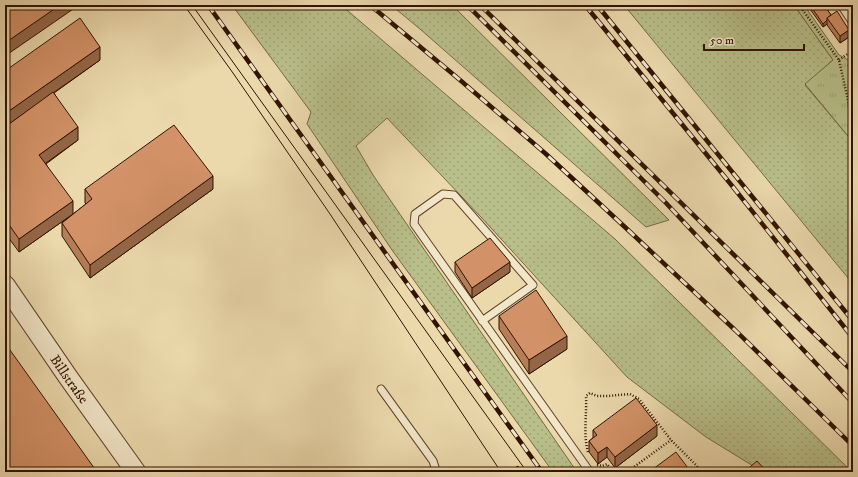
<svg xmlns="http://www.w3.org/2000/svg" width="858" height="477" font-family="'IM FELL DW Pica',serif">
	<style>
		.grass { fill: url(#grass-dots); stroke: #746944 }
		.park { fill: url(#park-tufts); stroke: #746944 }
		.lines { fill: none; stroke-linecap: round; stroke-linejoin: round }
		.service-casing { stroke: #60442b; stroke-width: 9 }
		.tertiary-casing { stroke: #60442b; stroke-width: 21 }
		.path { stroke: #311300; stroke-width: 2.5; stroke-dasharray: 1 2; stroke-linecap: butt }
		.service { stroke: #f2e6c9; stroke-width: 7 }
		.tertiary { stroke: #f2e6c9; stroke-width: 19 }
		.tram { stroke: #311300; stroke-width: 1 }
		.rail-casing { stroke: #311300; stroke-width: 4.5 }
		.rail { stroke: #f2e6c9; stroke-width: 3; stroke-dasharray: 9; stroke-linecap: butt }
		.wall { fill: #b57d58; stroke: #311300 }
		.shaded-wall { fill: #936647; stroke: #311300 }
		.building { fill: #d29166; stroke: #311300 }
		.labels { text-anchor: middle; stroke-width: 3.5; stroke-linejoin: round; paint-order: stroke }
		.street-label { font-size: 14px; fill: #311300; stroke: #f2e6c9 }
	</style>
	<defs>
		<pattern id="grass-dots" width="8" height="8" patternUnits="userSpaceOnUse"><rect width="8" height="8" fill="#b8bf89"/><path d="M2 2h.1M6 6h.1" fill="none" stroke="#9fa374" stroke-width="1.8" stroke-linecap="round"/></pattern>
		<pattern id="park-tufts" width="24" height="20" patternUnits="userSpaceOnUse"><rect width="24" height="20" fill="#b8bf89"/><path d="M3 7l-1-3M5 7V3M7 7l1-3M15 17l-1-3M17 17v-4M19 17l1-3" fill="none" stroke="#9fa374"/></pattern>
	</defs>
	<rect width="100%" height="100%" fill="#ebd9ac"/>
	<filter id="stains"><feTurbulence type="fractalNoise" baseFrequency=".005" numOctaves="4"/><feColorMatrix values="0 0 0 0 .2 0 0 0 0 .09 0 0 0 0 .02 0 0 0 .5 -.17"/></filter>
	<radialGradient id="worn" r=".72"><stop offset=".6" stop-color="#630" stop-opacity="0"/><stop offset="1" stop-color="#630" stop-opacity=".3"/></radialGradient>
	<!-- grass -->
	<g class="grass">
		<path d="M232 5H341L615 239 852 472H763L706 437 627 377 481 217 387 118 356 146 373 175 577 472H553L392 250 307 124 311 112Z"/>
		<path d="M391 5H452L669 220 646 227 420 29Z"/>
		<path d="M624 5H794L833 60 805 85 853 142V284Z"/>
	</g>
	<!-- park -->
	<path class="park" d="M794 5H804L839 55 845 58 853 64V142L805 84 833 60Z"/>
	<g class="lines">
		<defs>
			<g id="service">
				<path d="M841 5 853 23"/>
				<path d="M482 321 533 285 454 195 443 194 415 214 414 224 590 472"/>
				<path d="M381 389 433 461 435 467V472"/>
			</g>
			<g id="tertiary">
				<path id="s1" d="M5 285 68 377 136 472"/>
			</g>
		</defs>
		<!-- service casing -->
		<use href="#service" class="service-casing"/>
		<!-- tertiary casing -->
		<use href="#tertiary" class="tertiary-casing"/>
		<!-- path -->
		<g class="path">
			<path d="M799 5 839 60 849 105 853 110"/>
			<path d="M839 60 853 50"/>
			<path d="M588 452C583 434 587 414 586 396L590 393 597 396H608L630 394 639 399 671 440 697 466 700 472"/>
			<path d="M597 465 602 466 607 464 613 472"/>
			<path d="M627 472 671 440"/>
		</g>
		<!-- service -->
		<use href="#service" class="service"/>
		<!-- tertiary -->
		<use href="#tertiary" class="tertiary"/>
		<!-- tram -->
		<g class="tram">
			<path d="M184 5 233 73 330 214 501 472"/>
			<path d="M192 5 527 472"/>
		</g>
		<defs>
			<g id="rail">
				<path d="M208 5 542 472"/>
				<path d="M370 5 460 80 546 154 627 229 735 330 853 446"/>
				<path d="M467 5 666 203 853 403"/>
				<path d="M480 5 853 372"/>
				<path d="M585 5 733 187 853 338"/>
				<path d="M597 5 853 321"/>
			</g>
		</defs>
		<!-- rail casing -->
		<use href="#rail" class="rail-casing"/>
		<!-- rail -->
		<use href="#rail" class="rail"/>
	</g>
	<!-- wall -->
	<g class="wall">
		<path d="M807 5H824L831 15 849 37 840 43 827 25V24L823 27Z"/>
		<path d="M848 5H853V12Z"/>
		<path d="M100 60 54 93 78 140 46 164 73 214 86 204 85 203V189H213L90 278 62 236V223L70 216 19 252 5 233V127L9 124 5 118V71Z"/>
		<path d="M455 262 510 272 472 298 455 272Z"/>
		<path d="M499 316 567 349 529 374 499 329Z"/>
		<path d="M593 430 657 436 615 468 607 457 598 464 589 452V441L593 438Z"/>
	</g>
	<!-- shaded-wall -->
	<g class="shaded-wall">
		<path d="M60 5H79L5 56V43Z"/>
		<path d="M827 20V24L823 27V24Z"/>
		<path d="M849 30V37L840 43V36Z"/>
		<path d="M100 47V60L9 124V111Z"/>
		<path d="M78 127V140L39 168V155Z"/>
		<path d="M213 176V189L90 278V265Z"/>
		<path d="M73 201V214L19 252V239Z"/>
		<path d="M510 262V272L472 298V288Z"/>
		<path d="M567 336V349L529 374V360Z"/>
		<path d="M657 425V436L615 468V457Z"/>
		<path d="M607 447V457L598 464V453Z"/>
	</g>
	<!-- building -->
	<g class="building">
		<path d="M5 5H60L5 43Z"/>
		<path d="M810 5H824L831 15 827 18V20L823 24Z"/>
		<path d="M837 11 849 30 840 36 827 18Z"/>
		<path d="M80 18 100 47 9 111 5 105V71Z"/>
		<path d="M53 92 78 127 39 155 73 201 19 239 5 219V127Z"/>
		<path d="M174 125 213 176 90 265 62 223 92 199 85 189Z"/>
		<path d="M490 238 510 262 472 288 455 262Z"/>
		<path d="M536 290 567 336 529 360 499 316Z"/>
		<path d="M5 343 97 472H5Z"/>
		<path d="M636 398 657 425 615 457 607 447 598 453 589 441 597 435 593 430Z"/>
		<path d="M676 452 691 472H649Z"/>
		<path d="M757 461 767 472H744Z"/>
		<path d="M518 466 522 472H516L513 469Z"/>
	</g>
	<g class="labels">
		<!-- street labels -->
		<g class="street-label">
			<text dy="5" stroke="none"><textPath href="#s1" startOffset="114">Billstraße</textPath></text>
		</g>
	</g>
	<!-- margin -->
	<rect width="858" height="477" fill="none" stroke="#ebd9ac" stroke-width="20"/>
	<rect x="6" y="6" width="846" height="465" fill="none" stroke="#311300" stroke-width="2"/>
	<rect x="10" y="10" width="838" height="457" fill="none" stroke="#311300"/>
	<!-- scale -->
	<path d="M704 44v6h100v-6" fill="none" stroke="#311300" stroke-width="2"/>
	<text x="710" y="44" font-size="12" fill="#311300" stroke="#f2e6c9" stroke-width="3" paint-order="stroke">50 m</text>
	<rect width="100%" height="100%" filter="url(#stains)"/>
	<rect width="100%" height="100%" fill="url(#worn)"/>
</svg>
